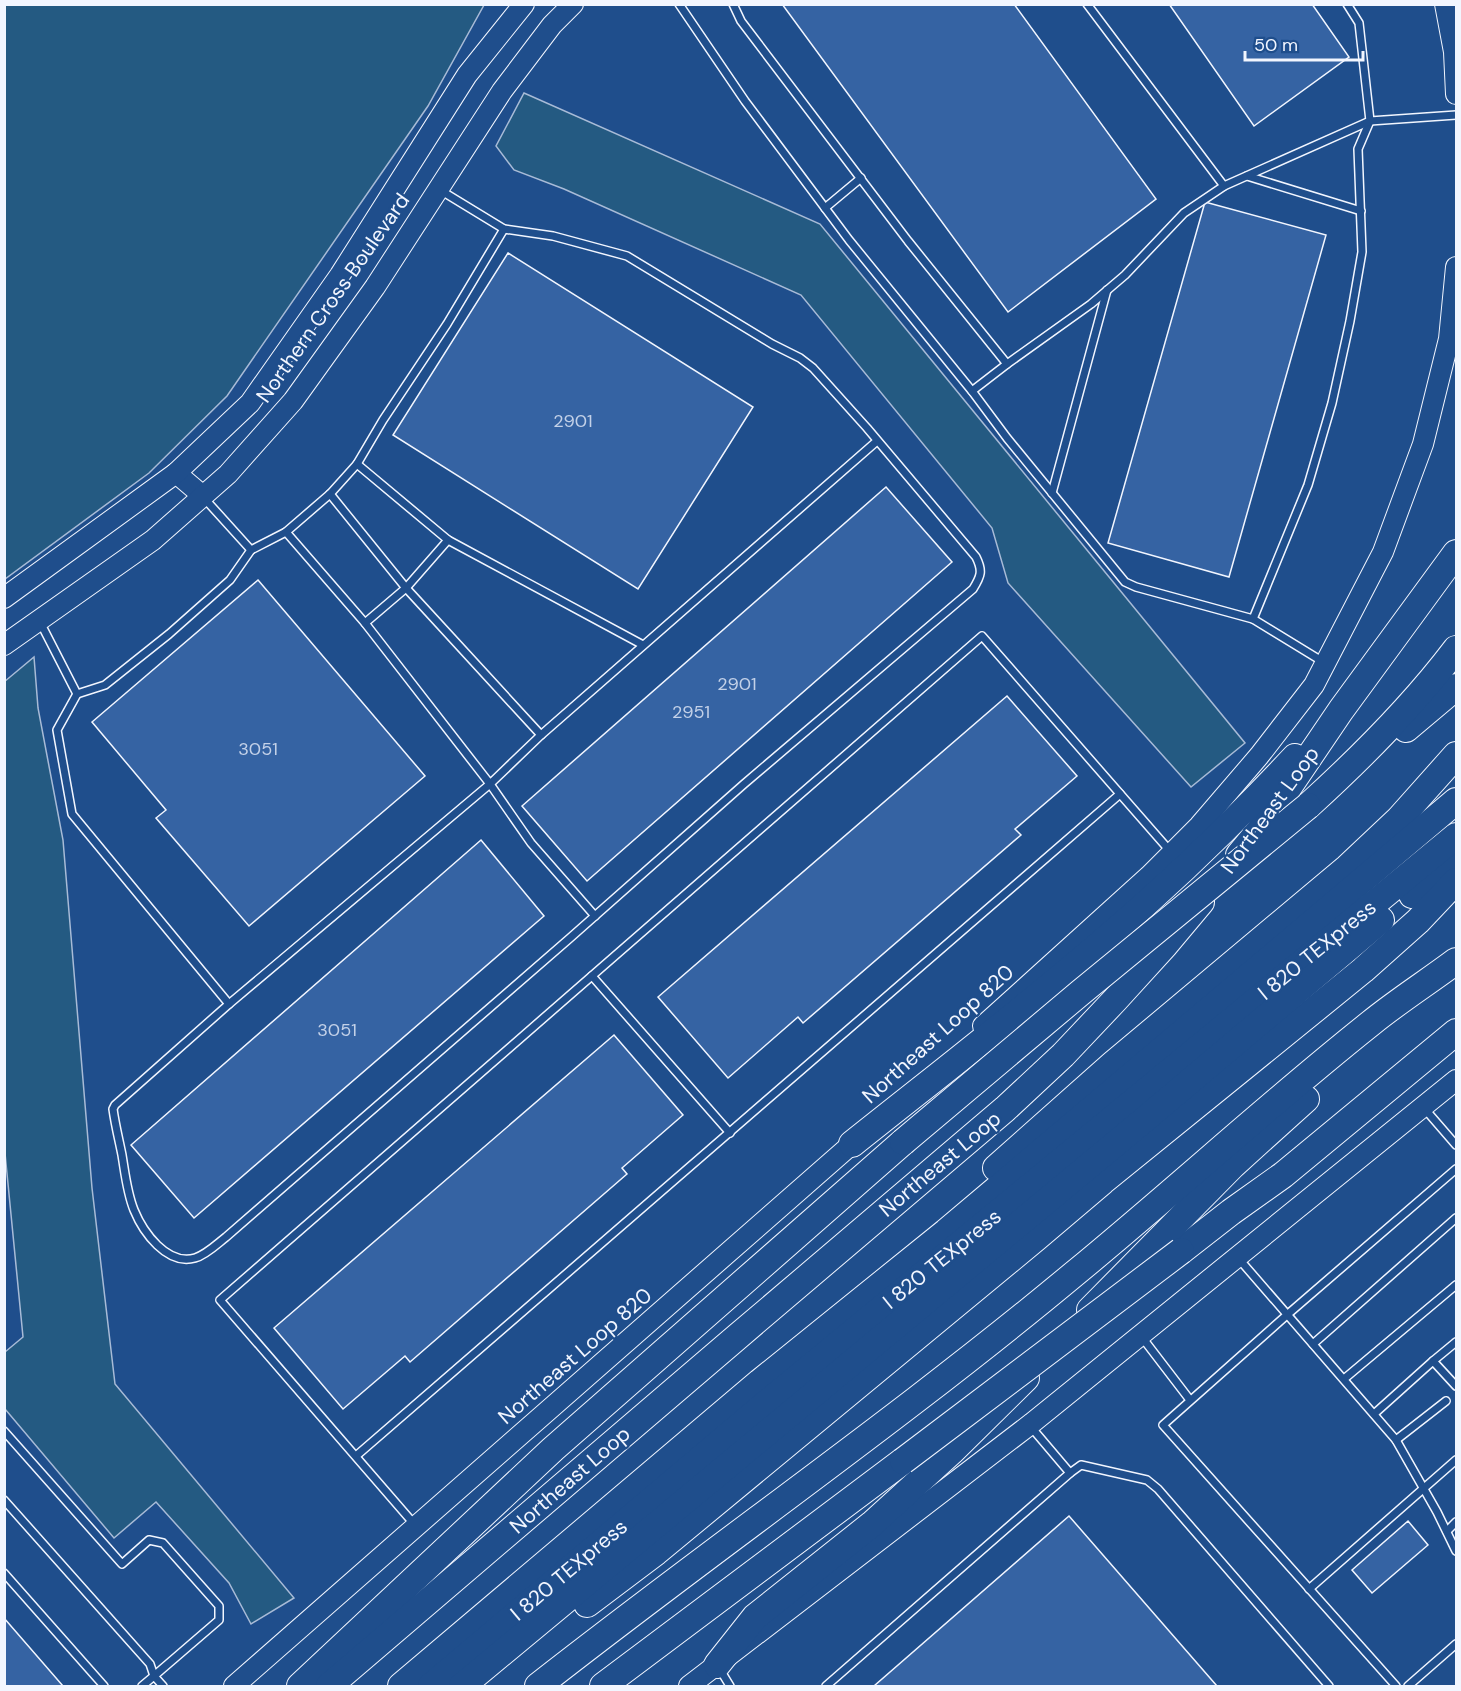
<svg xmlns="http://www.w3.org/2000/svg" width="1461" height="1691" font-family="'DM Sans',sans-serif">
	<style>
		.green { fill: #245a82; stroke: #a8bbd7; stroke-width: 1.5 }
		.building { fill: #3563a3; stroke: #f2f6ff; stroke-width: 1.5 }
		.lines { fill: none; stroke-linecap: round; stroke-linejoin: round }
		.lane-casing { stroke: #f2f6ff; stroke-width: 10 }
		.secondary-casing { stroke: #f2f6ff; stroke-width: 22 }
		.highway-casing { stroke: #f2f6ff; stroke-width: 28 }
		.lane { stroke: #1f4e8c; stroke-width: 7 }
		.secondary { stroke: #1f4e8c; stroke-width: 20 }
		.highway { stroke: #1f4e8c; stroke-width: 26 }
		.highway-bridge-casing { stroke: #f2f6ff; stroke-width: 28; stroke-linecap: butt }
		.highway-bridge { stroke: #1f4e8c; stroke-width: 26 }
		.labels { text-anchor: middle; stroke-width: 4.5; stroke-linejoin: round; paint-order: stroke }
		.number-label { font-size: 18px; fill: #c3d1e8 }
		.street-label { font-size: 21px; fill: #f2f6ff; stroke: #1f4e8c }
	</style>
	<rect width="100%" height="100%" fill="#1f4e8c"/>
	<!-- green -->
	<g class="green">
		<path d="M5 4 484 5 428 106 227 396 149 473 5 579Z"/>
		<path d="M524 93 820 224 1245 743 1191 787 1008 583 992 528 801 295 564 189 514 170 496 146Z"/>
		<path d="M34 657 38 708 63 840 92 1188 115 1384 294 1598 251 1624 229 1583 156 1502 114 1538 5 1409V1352L23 1337 4 1143V682Z"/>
	</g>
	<!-- building -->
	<g class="building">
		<path d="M782 4H1014L1156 199 1008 312Z"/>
		<path d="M1169 4H1312L1349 57 1254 126Z"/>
		<path d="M1205 202 1326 235 1229 577 1108 543Z"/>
		<path d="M508 253 753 407 638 589 393 435Z"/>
		<path d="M886 487 952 562 587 881 522 806Z"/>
		<path d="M258 580 425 776 249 926 156 818 166 810 92 722Z"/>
		<path d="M1007 696 1077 776 1015 829 1021 835 803 1023 798 1017 728 1078 658 997Z"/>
		<path d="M481 840 544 916 194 1218 131 1145Z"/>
		<path d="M614 1035 683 1115 622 1168 627 1174 410 1362 405 1356 343 1409 274 1328Z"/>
		<path d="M1069 1516 1217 1686H874Z"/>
		<path d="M1408 1521 1428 1545 1372 1593 1352 1570Z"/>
		<path d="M4 1618 63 1686H4Z"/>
	</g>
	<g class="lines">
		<defs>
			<g id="lane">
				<path d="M679 4 745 101 849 240 972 391 1007 438 1125 582 1136 587 1253 619 1308 485 1332 403 1350 321 1362 252 1358 149 1370 121 1359 23 1347 4"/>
				<path d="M733 4 741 21 908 241 1007 364 972 391"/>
				<path d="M1087 4 1224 186"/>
				<path d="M1247 176 1361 211"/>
				<path d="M825 208 861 178"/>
				<path d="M1007 364 1091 304 1125 275 1184 213 1224 186 1370 121 1456 115"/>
				<path d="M357 464 448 540 643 645"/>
				<path d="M1052 493 1107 290"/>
				<path d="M330 494 406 588 541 735"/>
				<path d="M204 498 251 550 286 532 365 623 490 784 541 735 877 441"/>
				<path d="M286 532 330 494 357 464 383 420 447 324 504 229"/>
				<path d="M1253 619 1325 663"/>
				<path d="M40 622 77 694 57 730 72 814 229 1004 115 1105 113 1109C115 1124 119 1140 122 1155 125 1173 127 1193 134 1210 143 1232 167 1266 195 1258 206 1255 217 1244 226 1237L570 938 744 784 973 589C981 576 983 571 976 557L867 428 813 368 800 358 772 344 627 256 553 236 504 229 440 190"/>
				<path d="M365 623 406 588 448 540"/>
				<path d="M77 694 105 685 169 634 230 580 251 550"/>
				<path d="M592 976 730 1133"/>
				<path d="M229 1004 490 784 531 843 595 916"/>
				<path d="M1424 1108 1456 1145"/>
				<path d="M1239 1259 1396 1440 1437 1512 1456 1551"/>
				<path d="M1141 1336 1190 1400"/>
				<path d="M1313 1344 1456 1218"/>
				<path d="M1433 1361 1456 1342"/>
				<path d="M1344 1379 1456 1285"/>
				<path d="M1374 1414 1433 1361 1456 1386"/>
				<path d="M1031 1427 1070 1473 1081 1465 1147 1480 1158 1489 1329 1686"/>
				<path d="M4 1431 122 1564 149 1540 163 1543 219 1606V1620L154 1676 150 1664 4 1500"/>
				<path d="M1396 1440 1446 1401"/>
				<path d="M356 1456 1120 794"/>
				<path d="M415 1525 220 1300 982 636 1170 851"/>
				<path d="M1447 1531 1456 1522"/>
				<path d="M4 1573 104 1686"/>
				<path d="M1309 1589 1456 1460"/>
				<path d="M719 1668 730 1686"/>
				<path d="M142 1686 154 1676 163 1686"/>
				<path d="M826 1686 1070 1473"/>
				<path d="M1396 1686 1163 1425 1288 1314 1456 1169"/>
				<path d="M1408 1686 1456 1644"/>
			</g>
			<g id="secondary">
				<path d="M1445 4 1454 52 1456 94"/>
				<path d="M176 473 203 496"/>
				<path d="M4 598 176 473 250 403 340 275 467 75 524 4"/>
				<path d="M4 645 153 540 228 474 293 401 375 287 502 91 552 25 573 4"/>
				<path d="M983 1026 1149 876 1199 826 1259 756 1314 685 1383 552 1423 444 1449 339 1456 267"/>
				<path d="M234 1686 861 1136"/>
				<path d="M689 1686 1032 1423 1456 1080"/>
			</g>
			<g id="highway">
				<path d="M1406 729 1456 687"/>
				<path d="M1308 806C1362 757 1412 707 1456 649"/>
				<path d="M1239 855 1259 831 1341 710 1456 553"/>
				<path d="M1412 895 1456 860"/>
				<path d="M852 1144C936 1077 1022 1011 1104 940 1171 883 1235 821 1295 757"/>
				<path d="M996 1168 1113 1064 1347 868 1399 819 1456 755"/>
				<path d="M1181 1251 1231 1212 1283 1175 1456 1032"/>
				<path d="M1090 1310 1233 1165 1306 1099"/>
				<path d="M587 1604 656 1552 1036 1238 1103 1181 1363 970 1418 921 1456 881"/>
				<path d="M717 1665 755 1617 872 1524 951 1452 1026 1378"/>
				<path d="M300 1686 553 1449 903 1142"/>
				<path d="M329 1686 737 1337 1005 1109 1063 1055 1115 1000 1165 945 1201 902"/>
				<path d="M401 1686 760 1382 946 1232 1456 801"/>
				<path d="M431 1686 764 1405 1456 836"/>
				<path d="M462 1686 1138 1125 1381 920"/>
				<path d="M538 1686C715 1547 901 1418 1074 1274 1174 1192 1269 1104 1371 1023 1398 1001 1428 982 1456 961"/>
				<path d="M603 1686 903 1461"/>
			</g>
		</defs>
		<!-- lane casing -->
		<use href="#lane" class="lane-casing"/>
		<!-- secondary casing -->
		<use href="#secondary" class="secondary-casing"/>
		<!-- highway casing -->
		<use href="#highway" class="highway-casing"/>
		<!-- lane -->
		<use href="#lane" class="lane"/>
		<!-- secondary -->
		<use href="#secondary" class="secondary"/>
		<!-- highway -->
		<use href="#highway" class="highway"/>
		<defs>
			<g id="highway-bridge">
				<path d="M903 1142 1080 993 1308 806"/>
				<path d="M903 1461 1181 1251"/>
			</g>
		</defs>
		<!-- highway-bridge casing -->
		<use href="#highway-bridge" class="highway-bridge-casing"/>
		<!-- highway-bridge -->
		<use href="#highway-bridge" class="highway-bridge"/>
	</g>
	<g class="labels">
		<!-- number labels -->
		<g class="number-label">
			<text x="573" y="427">2901</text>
			<text x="737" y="690">2901</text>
			<text x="691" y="718">2951</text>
			<text x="258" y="755">3051</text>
			<text x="337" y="1036">3051</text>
		</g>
		<!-- street labels -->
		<g class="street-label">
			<text transform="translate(333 298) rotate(-55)" y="7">Northern Cross Boulevard</text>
			<text transform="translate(1270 810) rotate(-54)" y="7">Northeast Loop</text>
			<text transform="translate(1317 950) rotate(-39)" y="7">I 820 TEXpress</text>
			<text transform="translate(938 1034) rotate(-42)" y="7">Northeast Loop 820</text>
			<text transform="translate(940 1164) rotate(-40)" y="7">Northeast Loop</text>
			<text transform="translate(942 1259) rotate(-39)" y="7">I 820 TEXpress</text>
			<text transform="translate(575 1356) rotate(-41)" y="7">Northeast Loop 820</text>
			<text transform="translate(570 1480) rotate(-41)" y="7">Northeast Loop</text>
			<text transform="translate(569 1570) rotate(-40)" y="7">I 820 TEXpress</text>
		</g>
	</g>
	<!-- border -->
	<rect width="1461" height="1691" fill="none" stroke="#f2f6ff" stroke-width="12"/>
	<!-- scale -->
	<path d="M1245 51v9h118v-9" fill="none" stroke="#f2f6ff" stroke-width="3"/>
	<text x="1254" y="51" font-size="18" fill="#f2f6ff" stroke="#1f4e8c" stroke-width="4.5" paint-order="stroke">50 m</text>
</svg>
